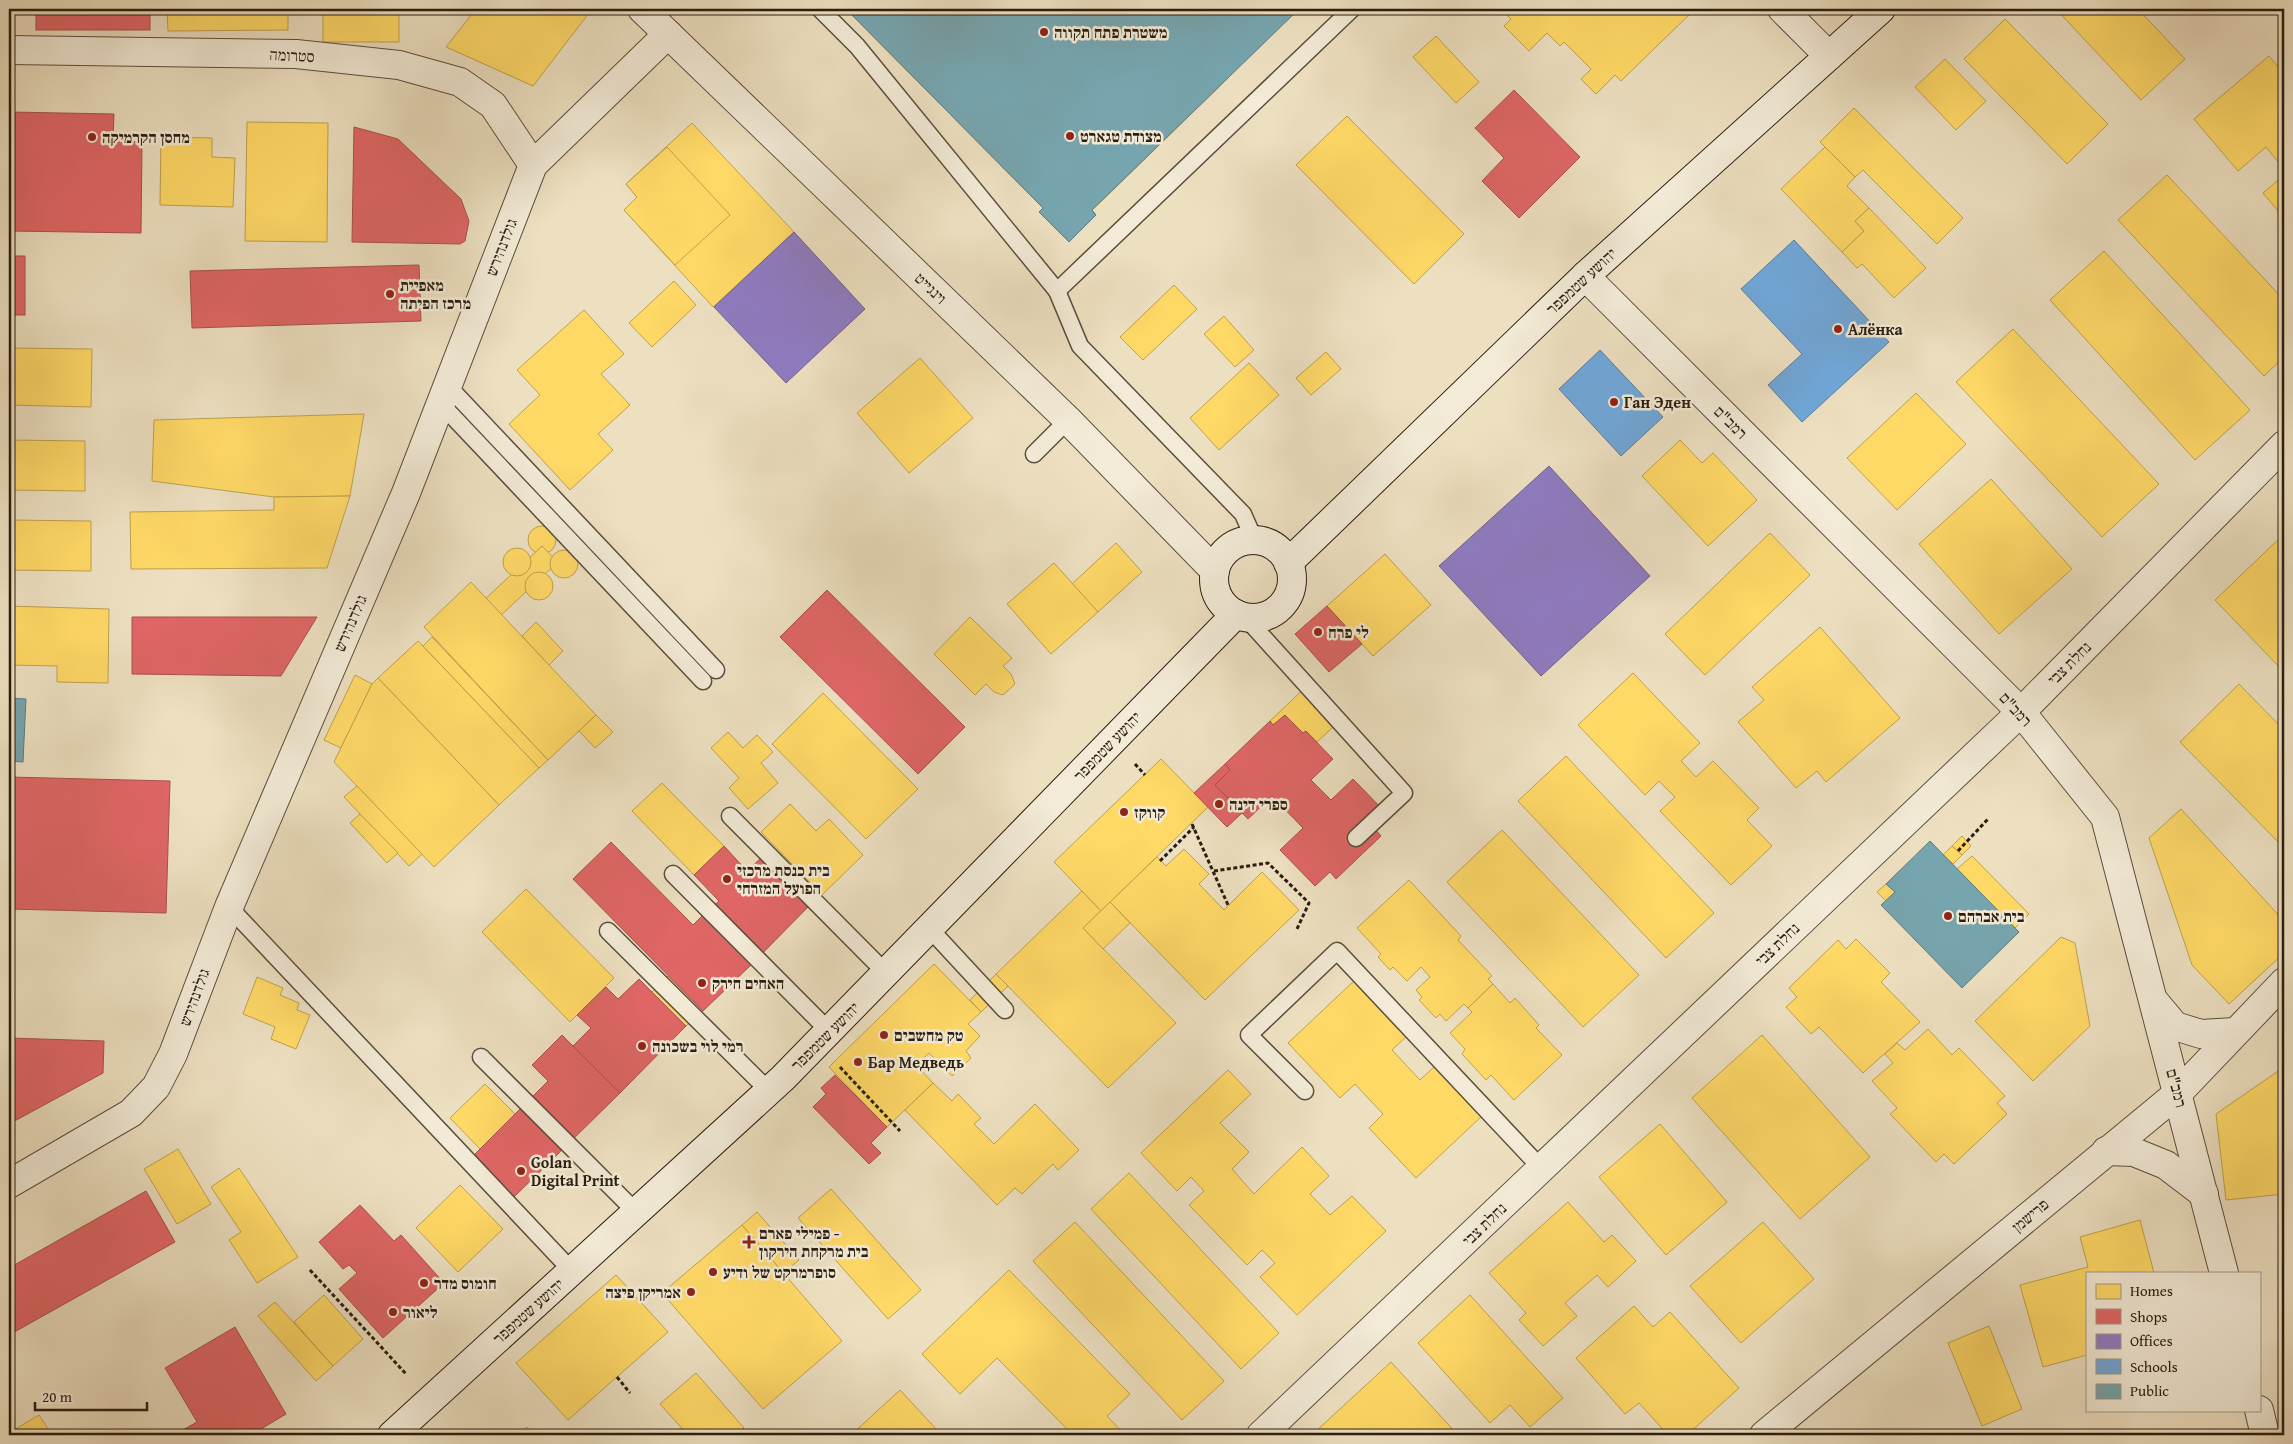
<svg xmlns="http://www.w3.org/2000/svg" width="2293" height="1444" font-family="'Gentium Book Plus','Frank Ruhl Libre',serif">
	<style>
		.homes { fill: #ffd966; stroke: #bfa14c }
		.shops { fill: #e06666; stroke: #a9504c }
		.offices { fill: #8e7cc3; stroke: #70608d }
		.schools { fill: #6fa8dc; stroke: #5a7e9e }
		.public { fill: #76a5af; stroke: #5f7c7f }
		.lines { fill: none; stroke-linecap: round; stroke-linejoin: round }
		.lane-casing { stroke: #5b4e3c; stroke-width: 19 }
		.street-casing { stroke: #5b4e3c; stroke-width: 30 }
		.secondary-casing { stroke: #2a1d0f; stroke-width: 30 }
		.path { stroke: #2a1d0f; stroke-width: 3; stroke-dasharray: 4 2.5; stroke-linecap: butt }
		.lane { stroke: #f3ebd7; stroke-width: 16 }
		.street { stroke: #f3ebd7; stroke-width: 28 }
		.secondary { stroke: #f3ebd7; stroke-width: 28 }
		.poi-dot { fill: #8f2418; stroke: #f3ebd7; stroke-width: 2 }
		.labels { text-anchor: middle; stroke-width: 5; stroke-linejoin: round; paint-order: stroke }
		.poi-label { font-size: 16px; font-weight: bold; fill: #2a1d0f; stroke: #f3ebd7; text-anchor: start }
		.street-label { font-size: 16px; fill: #2a1d0f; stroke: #f3ebd7 }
	</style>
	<rect width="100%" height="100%" fill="#ede0c1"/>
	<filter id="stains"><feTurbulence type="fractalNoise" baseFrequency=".004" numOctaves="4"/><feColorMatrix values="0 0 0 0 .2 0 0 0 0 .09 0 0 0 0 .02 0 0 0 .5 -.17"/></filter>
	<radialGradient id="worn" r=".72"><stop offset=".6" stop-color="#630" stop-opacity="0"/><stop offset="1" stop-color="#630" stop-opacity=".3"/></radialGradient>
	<!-- homes -->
	<g class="homes">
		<path d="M167 9H288V30L168 31Z"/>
		<path d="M323 9H431V11H399V42H323Z"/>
		<path d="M476 9H592L533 86 446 47Z"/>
		<path d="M850 9H928L1110 193 1092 210 1096 215 1069 242 1039 212 1043 208 848 11Z"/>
		<path d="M1500 9H1695L1621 81 1615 75 1596 94 1581 79 1591 69 1564 42 1560 46 1547 33 1529 51 1504 26 1511 19Z"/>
		<path d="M2056 9H2138L2185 59 2141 100Z"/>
		<path d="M2005 19 2108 124 2067 164 1964 59Z"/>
		<path d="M1436 36 1479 82 1456 103 1413 57Z"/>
		<path d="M1193 44 1227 79 1110 193 1075 157Z"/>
		<path d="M2269 56 2284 74V169L2266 147 2238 171 2194 119Z"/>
		<path d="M1945 59 1986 101 1956 130 1915 87Z"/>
		<path d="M1854 108 1963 218 1937 244 1863 170 1855 177 1820 142Z"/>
		<path d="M1347 116 1464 234 1414 284 1296 165Z"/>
		<path d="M247 122 328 123 327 242 245 241Z"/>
		<path d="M692 123 794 232 713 307 624 210 637 197 626 184Z"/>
		<path d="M161 137 212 138V157L235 158 233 207 160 205Z"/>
		<path d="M667 147 730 215 675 265 624 210 637 197 626 184Z"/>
		<path d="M1825 147 1855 177 1847 186 1869 208 1855 221 1864 231 1842 252 1781 189Z"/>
		<path d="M2167 175 2284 300V357L2264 376 2118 220Z"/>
		<path d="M2284 175V218L2263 193Z"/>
		<path d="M1067 185 1096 215 1069 242 1039 212Z"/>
		<path d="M1869 208 1926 268 1894 298 1862 264 1857 268 1842 252 1864 231 1855 221Z"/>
		<path d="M2104 251 2250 410 2195 460 2050 300Z"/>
		<path d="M674 281 696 305 652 347 629 323Z"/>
		<path d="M1174 285 1197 309 1143 360 1120 337Z"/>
		<path d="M584 310 624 354 601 374 630 405 598 434 613 450 570 490 509 424 540 395 517 370Z"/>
		<path d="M1224 316 1254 350 1235 367 1204 334Z"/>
		<path d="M2013 329 2159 484 2102 537 1956 382Z"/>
		<path d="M9 348 92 349 91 407 9 405Z"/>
		<path d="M1326 352 1341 369 1311 395 1296 378Z"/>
		<path d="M920 358 973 418 909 473 857 413Z"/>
		<path d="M1249 363 1279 395 1219 450 1190 418Z"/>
		<path d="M1916 393 1966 444 1897 510 1847 458Z"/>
		<path d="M364 414 350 496 274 497 152 481 154 420Z"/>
		<path d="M9 440 85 441V491L9 490Z"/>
		<path d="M1680 440 1702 463 1713 453 1757 500 1708 546 1642 476Z"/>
		<path d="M1991 479 2072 569 1999 634 1919 544Z"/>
		<path d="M350 496 327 568 131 569 130 512 274 510V497Z"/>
		<path d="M9 520 91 521V571L9 570Z"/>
		<circle cx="542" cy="540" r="14"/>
		<path d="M1770 533 1810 575 1705 675 1665 634Z"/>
		<path d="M2283 535 2284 536V672L2215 600Z"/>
		<path d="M1116 543 1142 572 1098 612 1072 584Z"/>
		<path d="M542 546 558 562 469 645 453 629Z"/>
		<circle cx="517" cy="562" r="14"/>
		<circle cx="564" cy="564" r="14"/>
		<path d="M1385 554 1431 605 1373 656 1327 606Z"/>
		<path d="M1054 563 1098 612 1051 654 1007 604Z"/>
		<circle cx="539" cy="586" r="14"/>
		<path d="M471 582 596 715 548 760 424 627Z"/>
		<path d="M9 606 109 609 108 683 57 682V666L9 665Z"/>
		<path d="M970 617 1012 658 1003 666 1011 674 1015 684 1003 695 994 692 986 684 975 695 934 654Z"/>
		<path d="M536 622 563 651 549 665 522 636Z"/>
		<path d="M1820 627 1900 718 1826 782 1817 771 1796 788 1738 722 1764 700 1752 687Z"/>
		<path d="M432 637 548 760 539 768 423 646Z"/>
		<path d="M418 641 539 768 499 805 378 678Z"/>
		<path d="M1633 673 1700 743 1681 761 1696 777 1713 761 1759 808 1747 820 1772 846 1731 885 1660 811 1675 797 1659 781 1645 795 1578 725Z"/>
		<path d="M355 675 372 684 341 748 324 740Z"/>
		<path d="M378 678 499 805 434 867 334 762 372 684Z"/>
		<path d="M1311 682 1344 717 1317 742 1306 731 1303 733 1285 715 1273 725 1270 721Z"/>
		<path d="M2239 684 2284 730V848L2180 742Z"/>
		<path d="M823 693 918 789 866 839 772 744Z"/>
		<path d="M596 715 613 732 595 748 579 731Z"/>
		<path d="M728 732 743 748 757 735 773 752 761 763 778 783 748 809 729 788 739 778 711 748Z"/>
		<path d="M1566 756 1714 913 1666 958 1518 801Z"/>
		<path d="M1161 759 1208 807 1101 911 1054 862Z"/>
		<path d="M662 783 724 846 694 875 632 811Z"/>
		<path d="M357 786 422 854 409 866 344 797Z"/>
		<path d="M790 804 816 831 829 819 863 855 822 895 761 832Z"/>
		<path d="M2181 809 2284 921V953L2229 1004 2192 965 2149 838Z"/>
		<path d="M360 814 398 853 387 863 350 823Z"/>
		<path d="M1502 830 1639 975 1583 1027 1447 882Z"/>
		<path d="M1962 836 1971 846 1962 855 1952 846Z"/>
		<path d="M1952 846 1962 855 1953 864 1943 855Z"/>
		<path d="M1184 849 1209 874 1199 884 1224 910 1262 872 1299 910 1205 1000 1110 902 1157 857 1166 866Z"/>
		<path d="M1972 856 2029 914 2015 928 1957 869Z"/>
		<path d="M1409 880 1461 936 1458 940 1492 976 1488 979 1493 984 1468 1008 1464 1004 1446 1021 1440 1014 1436 1018 1419 1000 1422 997 1416 990 1430 977 1421 967 1407 981 1393 967 1390 970 1378 957 1381 954 1357 928Z"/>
		<path d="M1886 884 1895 892 1886 901 1877 892Z"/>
		<path d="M526 889 614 978 570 1022 482 932Z"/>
		<path d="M1082 891 1101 911 1083 928 1176 1023 1108 1088 996 974Z"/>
		<path d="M1110 902 1130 923 1103 949 1083 928Z"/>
		<circle cx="1967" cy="936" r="23"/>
		<path d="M2061 937 2075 943 2090 1026 2033 1081 1975 1021Z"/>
		<path d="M1856 939 1890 973 1881 982 1920 1022 1863 1073 1819 1027 1811 1034 1786 1007 1797 997 1789 988 1838 940 1846 949Z"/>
		<path d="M934 964 981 1012 968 1024 980 1036 966 1051 971 1058 952 1076 929 1053 916 1065 933 1083 887 1127 829 1067Z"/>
		<path d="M996 974 1008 986 981 1012 970 1000Z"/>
		<path d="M668 976 703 1011 686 1026 652 992Z"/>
		<path d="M257 977 283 988 280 995 299 1003 297 1010 310 1015 296 1049 271 1039 275 1027 243 1014Z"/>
		<path d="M1355 980 1407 1036 1392 1050 1420 1080 1435 1066 1482 1116 1416 1178 1369 1128 1383 1114 1355 1084 1340 1098 1288 1043Z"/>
		<path d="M1493 984 1510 1003 1515 998 1539 1025 1536 1028 1562 1055 1514 1100 1491 1075 1486 1080 1462 1054 1465 1049 1450 1033 1472 1012 1468 1008Z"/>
		<path d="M1928 1029 1952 1055 1959 1048 2005 1096 1997 1103 2007 1114 1954 1164 1944 1154 1936 1162 1890 1114 1897 1108 1872 1081 1893 1063 1885 1054 1897 1043 1905 1050Z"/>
		<path d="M1762 1035 1870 1157 1800 1219 1692 1098Z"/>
		<path d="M2284 1067V1194L2226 1200 2216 1114Z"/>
		<path d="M1228 1070 1251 1094 1220 1123 1249 1152 1232 1169 1254 1194 1302 1147 1329 1176 1310 1194 1330 1215 1352 1196 1386 1231 1297 1315 1260 1277 1275 1263 1262 1250 1247 1265 1189 1205 1204 1191 1191 1177 1177 1191 1141 1153Z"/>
		<path d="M933 1083 952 1101 958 1094 981 1118 974 1124 994 1144 1035 1104 1079 1150 1058 1170 1053 1164 1022 1194 1015 1188 997 1205 905 1110Z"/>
		<path d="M485 1084 515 1114 480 1149 450 1118Z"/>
		<path d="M1660 1124 1727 1202 1666 1255 1599 1177Z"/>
		<path d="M178 1149 211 1204 177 1224 144 1169Z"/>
		<path d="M239 1168 298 1257 257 1283 229 1240 241 1232 211 1187Z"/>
		<path d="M1129 1173 1279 1333 1241 1369 1091 1209Z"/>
		<path d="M460 1185 503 1229 458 1272 416 1228Z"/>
		<path d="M831 1189 921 1290 888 1319 798 1218Z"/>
		<path d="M1568 1202 1604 1242 1612 1235 1636 1261 1608 1287 1597 1275 1565 1303 1577 1316 1543 1346 1519 1320 1526 1313 1489 1273Z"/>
		<path d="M757 1212 799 1260 783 1273 742 1225Z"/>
		<path d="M2140 1220 2154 1273H2087V1355L2043 1367 2020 1285 2088 1267 2080 1237Z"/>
		<path d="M1075 1222 1224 1381 1182 1420 1033 1261Z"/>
		<path d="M1763 1222 1814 1279 1741 1343 1690 1286Z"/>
		<path d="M742 1225 842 1341 763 1409 662 1293Z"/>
		<path d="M1009 1270 1130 1394 1107 1416 1125 1435H1073L997 1358 960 1394 922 1354Z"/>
		<path d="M616 1275 668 1332 568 1420 516 1363Z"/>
		<path d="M324 1295 363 1339 333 1366 294 1322Z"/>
		<path d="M1470 1295 1563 1398 1530 1427 1510 1405 1490 1423 1418 1343Z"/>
		<path d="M275 1302 333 1366 316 1381 258 1316Z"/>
		<path d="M1634 1306 1653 1327 1670 1312 1739 1388 1687 1435H1668L1639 1403 1625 1414 1576 1358Z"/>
		<path d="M1989 1326 2022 1409 1982 1426 1948 1343Z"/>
		<path d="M1391 1362 1458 1435H1318L1315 1432Z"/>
		<path d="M696 1373 744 1428 736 1435H688L660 1404Z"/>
		<path d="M900 1390 939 1432 936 1435H851Z"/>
		<path d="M39 1415 52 1435H9V1433Z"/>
		<path d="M527 1427 533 1435H518Z"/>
	</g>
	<!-- shops -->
	<g class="shops">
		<rect x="36" y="9" width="114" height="21"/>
		<path d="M1514 90 1580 157 1519 218 1482 181 1504 158 1475 128Z"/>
		<path d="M9 112 114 114 113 141 142 142 141 233 9 231Z"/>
		<path d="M354 127 398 139 461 199 469 221 465 241 460 244 352 242Z"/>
		<rect x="9" y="256" width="16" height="59"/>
		<path d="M419 265 421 321 192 328 190 271Z"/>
		<path d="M827 590 965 727 918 774 780 637Z"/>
		<path d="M1327 606 1362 644 1329 672 1295 634Z"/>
		<path d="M132 617H317L281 676 132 674Z"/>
		<path d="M1285 715 1303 733 1306 731 1333 759 1311 780 1331 800 1353 779 1389 816 1375 829 1381 836 1336 879 1330 872 1315 886 1280 850 1303 828 1272 796 1248 819 1215 785 1230 770 1225 764 1270 721 1273 725Z"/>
		<path d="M1225 764 1230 770 1215 785 1242 813 1227 827 1194 793Z"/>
		<path d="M9 777 170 781 166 913 9 909Z"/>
		<path d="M611 842 693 925 704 914 753 963 703 1011 573 879Z"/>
		<path d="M724 846 747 871 761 858 808 907 753 963 704 914 719 901 694 875Z"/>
		<path d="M639 979 686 1026 620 1093 573 1046 591 1028 577 1015 606 987 618 999Z"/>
		<path d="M562 1035 620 1093 564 1148 522 1107 548 1081 532 1065Z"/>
		<path d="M9 1038 104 1041 103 1073 9 1124Z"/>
		<path d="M835 1075 887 1127 871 1143 881 1153 869 1164 813 1107 826 1094 821 1088Z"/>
		<path d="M522 1107 564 1148 514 1197 473 1156Z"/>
		<path d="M146 1191 175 1242 9 1335V1268Z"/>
		<path d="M360 1205 394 1241 401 1235 444 1283 383 1338 339 1289 357 1273 349 1265 343 1269 319 1242Z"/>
		<path d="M235 1327 286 1414 251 1435H184L181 1431 197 1422 165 1368Z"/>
	</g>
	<!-- offices -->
	<g class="offices">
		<path d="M794 232 865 309 786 383 714 307Z"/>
		<path d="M1549 466 1650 576 1541 676 1439 566Z"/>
	</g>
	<!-- schools -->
	<g class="schools">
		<path d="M1794 240 1889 342 1802 422 1768 385 1802 354 1741 289Z"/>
		<path d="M1600 350 1663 417 1621 456 1559 389Z"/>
	</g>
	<!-- public -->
	<g class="public">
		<path d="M850 9H1299L1092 210 1096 215 1069 242 1039 212 1043 208 848 11Z"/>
		<path d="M9 698 26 699 23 762 9 761Z"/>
		<path d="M1930 841 2019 932 1962 988 1881 905 1895 892 1886 884Z"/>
	</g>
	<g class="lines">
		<defs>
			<g id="lane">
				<path d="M820 9 857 46 1057 291 1080 346 1243 514 1254 539"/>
				<path d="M1057 291 1352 9"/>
				<path d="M447 385 716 670"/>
				<path d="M441 404 703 681"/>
				<path d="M1034 454 1068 420"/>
				<path d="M1245 617 1404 793 1356 838"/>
				<path d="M730 816 886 973"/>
				<path d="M673 874 829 1031"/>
				<path d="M229 907 572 1271"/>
				<path d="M929 928 1005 1010"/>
				<path d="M608 931 769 1091"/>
				<path d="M481 1057 635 1211"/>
				<path d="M1305 1091 1249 1035 1337 951 1542 1169"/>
			</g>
			<g id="street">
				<path d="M642 9 1068 420 1215 571"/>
				<path d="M1782 9 1829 56"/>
				<path d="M9 50 296 54 399 65 460 82 493 105 533 165"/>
				<path d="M1585 276 2021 712 2105 817 2224 1273"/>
				<path d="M2155 1002 2175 1026 2201 1034 2235 1032"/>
				<path d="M2106 1151 2134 1152 2166 1165 2204 1194"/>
				<path d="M9 1184 131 1113 156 1087 173 1054 229 907 406 493 533 165 668 34"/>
				<path d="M2259 1410 2265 1435"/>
				<path d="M1261 1435 2021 712 2284 445"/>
				<path d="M1764 1435 2178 1093 2284 982"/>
			</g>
			<g id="secondary">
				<circle cx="1253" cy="579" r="39"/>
				<path d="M1288 563 1585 276 1881 9"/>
				<path d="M392 1435 783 1078 1236 614"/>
			</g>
		</defs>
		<!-- lane casing -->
		<use href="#lane" class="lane-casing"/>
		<!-- street casing -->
		<use href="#street" class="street-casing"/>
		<!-- secondary casing -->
		<use href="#secondary" class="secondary-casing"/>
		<!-- path -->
		<g class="path">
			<path d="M1135 764 1145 775"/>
			<path d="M1192 824 1228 905"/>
			<path d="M1958 851 1988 819"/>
			<path d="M1160 861 1194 827"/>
			<path d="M1214 871 1268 863 1309 903 1297 929"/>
			<path d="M840 1067 900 1131"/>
			<path d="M310 1270 407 1375"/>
			<path d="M617 1377 630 1393"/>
		</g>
		<!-- lane -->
		<use href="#lane" class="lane"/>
		<!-- street -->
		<use href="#street" class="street"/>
		<!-- secondary -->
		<use href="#secondary" class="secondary"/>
	</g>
	<!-- markers -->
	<g class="poi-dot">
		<circle cx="1044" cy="32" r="5"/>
		<circle cx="1070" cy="136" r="5"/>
		<circle cx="92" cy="137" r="5"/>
		<circle cx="390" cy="294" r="5"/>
		<circle cx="1838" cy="329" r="5"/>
		<circle cx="1614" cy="402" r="5"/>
		<circle cx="1318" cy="632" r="5"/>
		<circle cx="1219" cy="804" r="5"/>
		<circle cx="1124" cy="812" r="5"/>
		<circle cx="727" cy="879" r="5"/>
		<circle cx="1948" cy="916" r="5"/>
		<circle cx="702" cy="983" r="5"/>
		<circle cx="884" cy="1035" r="5"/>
		<circle cx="642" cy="1046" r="5"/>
		<circle cx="858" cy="1062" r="5"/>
		<circle cx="521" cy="1171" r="5"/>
		<path d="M746.5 1234.5h5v5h5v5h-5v5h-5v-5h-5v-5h5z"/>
		<circle cx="713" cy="1272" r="5"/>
		<circle cx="424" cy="1283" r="5"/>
		<circle cx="691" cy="1292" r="5"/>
		<circle cx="393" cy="1312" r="5"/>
	</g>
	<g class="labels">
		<!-- poi labels -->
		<g class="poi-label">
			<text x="1054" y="38">משטרת פתח תקווה</text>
			<text x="1080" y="142">מצודת טגארט</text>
			<text x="102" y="143">מחסן הקרמיקה</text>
			<text x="400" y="291">מאפיית<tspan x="400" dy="18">מרכז הפיתה</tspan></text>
			<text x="1848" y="335">Алёнка</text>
			<text x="1624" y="408">Ган Эден</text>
			<text x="1328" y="638">לי פרח</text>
			<text x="1229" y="810">ספרי דינה</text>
			<text x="1134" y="818">קווקז</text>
			<text x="737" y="876">בית כנסת מרכזי<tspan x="737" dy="18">הפועל המזרחי</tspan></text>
			<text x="1958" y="922">בית אברהם</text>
			<text x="712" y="989">האחים חירק</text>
			<text x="894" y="1041">טק מחשבים</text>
			<text x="652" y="1052">רמי לוי בשכונה</text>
			<text x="868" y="1068">Бар Медведь</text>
			<text x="531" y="1168">Golan<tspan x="531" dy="18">Digital Print</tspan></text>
			<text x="759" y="1239">פמילי פארם -<tspan x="759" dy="18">בית מרקחת הירקון</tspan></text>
			<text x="723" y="1278">סופרמרקט של ודיע</text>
			<text x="434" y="1289">חומוס מדר</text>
			<text x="681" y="1298" text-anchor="end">אמריקן פיצה</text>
			<text x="403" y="1318">ליאור</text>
		</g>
		<!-- street labels -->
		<g class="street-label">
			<text transform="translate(292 55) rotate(3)" y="6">סטרומה</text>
			<text transform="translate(501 247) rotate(-69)" y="6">גולדנהירש</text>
			<text transform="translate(1581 281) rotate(-43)" y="6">יהושע שטמפפר</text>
			<text transform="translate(931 288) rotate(44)" y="6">וינגייט</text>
			<text transform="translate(1731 422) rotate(45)" y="6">רמב"ם</text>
			<text transform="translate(350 623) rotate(-67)" y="6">גולדנהירש</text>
			<text transform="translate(2069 663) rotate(-45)" y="6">נחלת צבי</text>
			<text transform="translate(2016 709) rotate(48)" y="6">רמב"ם</text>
			<text transform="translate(1107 746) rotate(-46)" y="6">יהושע שטמפפר</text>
			<text transform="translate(1777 944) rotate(-44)" y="6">נחלת צבי</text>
			<text transform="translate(194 997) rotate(-70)" y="6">גולדנהירש</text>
			<text transform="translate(825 1036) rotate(-45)" y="6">יהושע שטמפפר</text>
			<text transform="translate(2177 1088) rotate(75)" y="6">רמב"ם</text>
			<text transform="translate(2030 1215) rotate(-40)" y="6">פרישמן</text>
			<text transform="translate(1484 1224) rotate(-44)" y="6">נחלת צבי</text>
			<text transform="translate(528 1311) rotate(-42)" y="6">יהושע שטמפפר</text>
		</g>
	</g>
	<!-- margin -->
	<rect width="2293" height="1444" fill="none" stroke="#ede0c1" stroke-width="30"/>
	<rect x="10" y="10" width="2273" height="1424" fill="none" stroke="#2a1d0f" stroke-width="2.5"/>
	<rect x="15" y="15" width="2263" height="1414" fill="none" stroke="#2a1d0f"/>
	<!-- legend -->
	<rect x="2086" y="1272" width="175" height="140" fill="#f3ebd7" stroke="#a39987"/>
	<rect x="2096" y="1284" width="25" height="15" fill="#ffd966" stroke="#a39987"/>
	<text x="2130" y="1296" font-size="15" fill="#2a1d0f">Homes</text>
	<rect x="2096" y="1309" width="25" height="15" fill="#e06666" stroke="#a39987"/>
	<text x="2130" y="1322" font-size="15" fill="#2a1d0f">Shops</text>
	<rect x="2096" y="1334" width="25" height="15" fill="#8e7cc3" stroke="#a39987"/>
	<text x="2130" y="1346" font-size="15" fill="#2a1d0f">Offices</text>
	<rect x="2096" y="1359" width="25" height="15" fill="#6fa8dc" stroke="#a39987"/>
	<text x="2130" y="1372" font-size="15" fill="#2a1d0f">Schools</text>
	<rect x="2096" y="1384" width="25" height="15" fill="#76a5af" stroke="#a39987"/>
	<text x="2130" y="1396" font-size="15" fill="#2a1d0f">Public</text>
	<!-- scale -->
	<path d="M35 1402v8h112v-8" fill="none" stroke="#2a1d0f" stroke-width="2.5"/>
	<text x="42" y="1402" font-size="15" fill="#2a1d0f" stroke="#f3ebd7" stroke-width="4" paint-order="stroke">20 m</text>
	<rect width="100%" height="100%" filter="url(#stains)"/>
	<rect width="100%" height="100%" fill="url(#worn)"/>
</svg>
